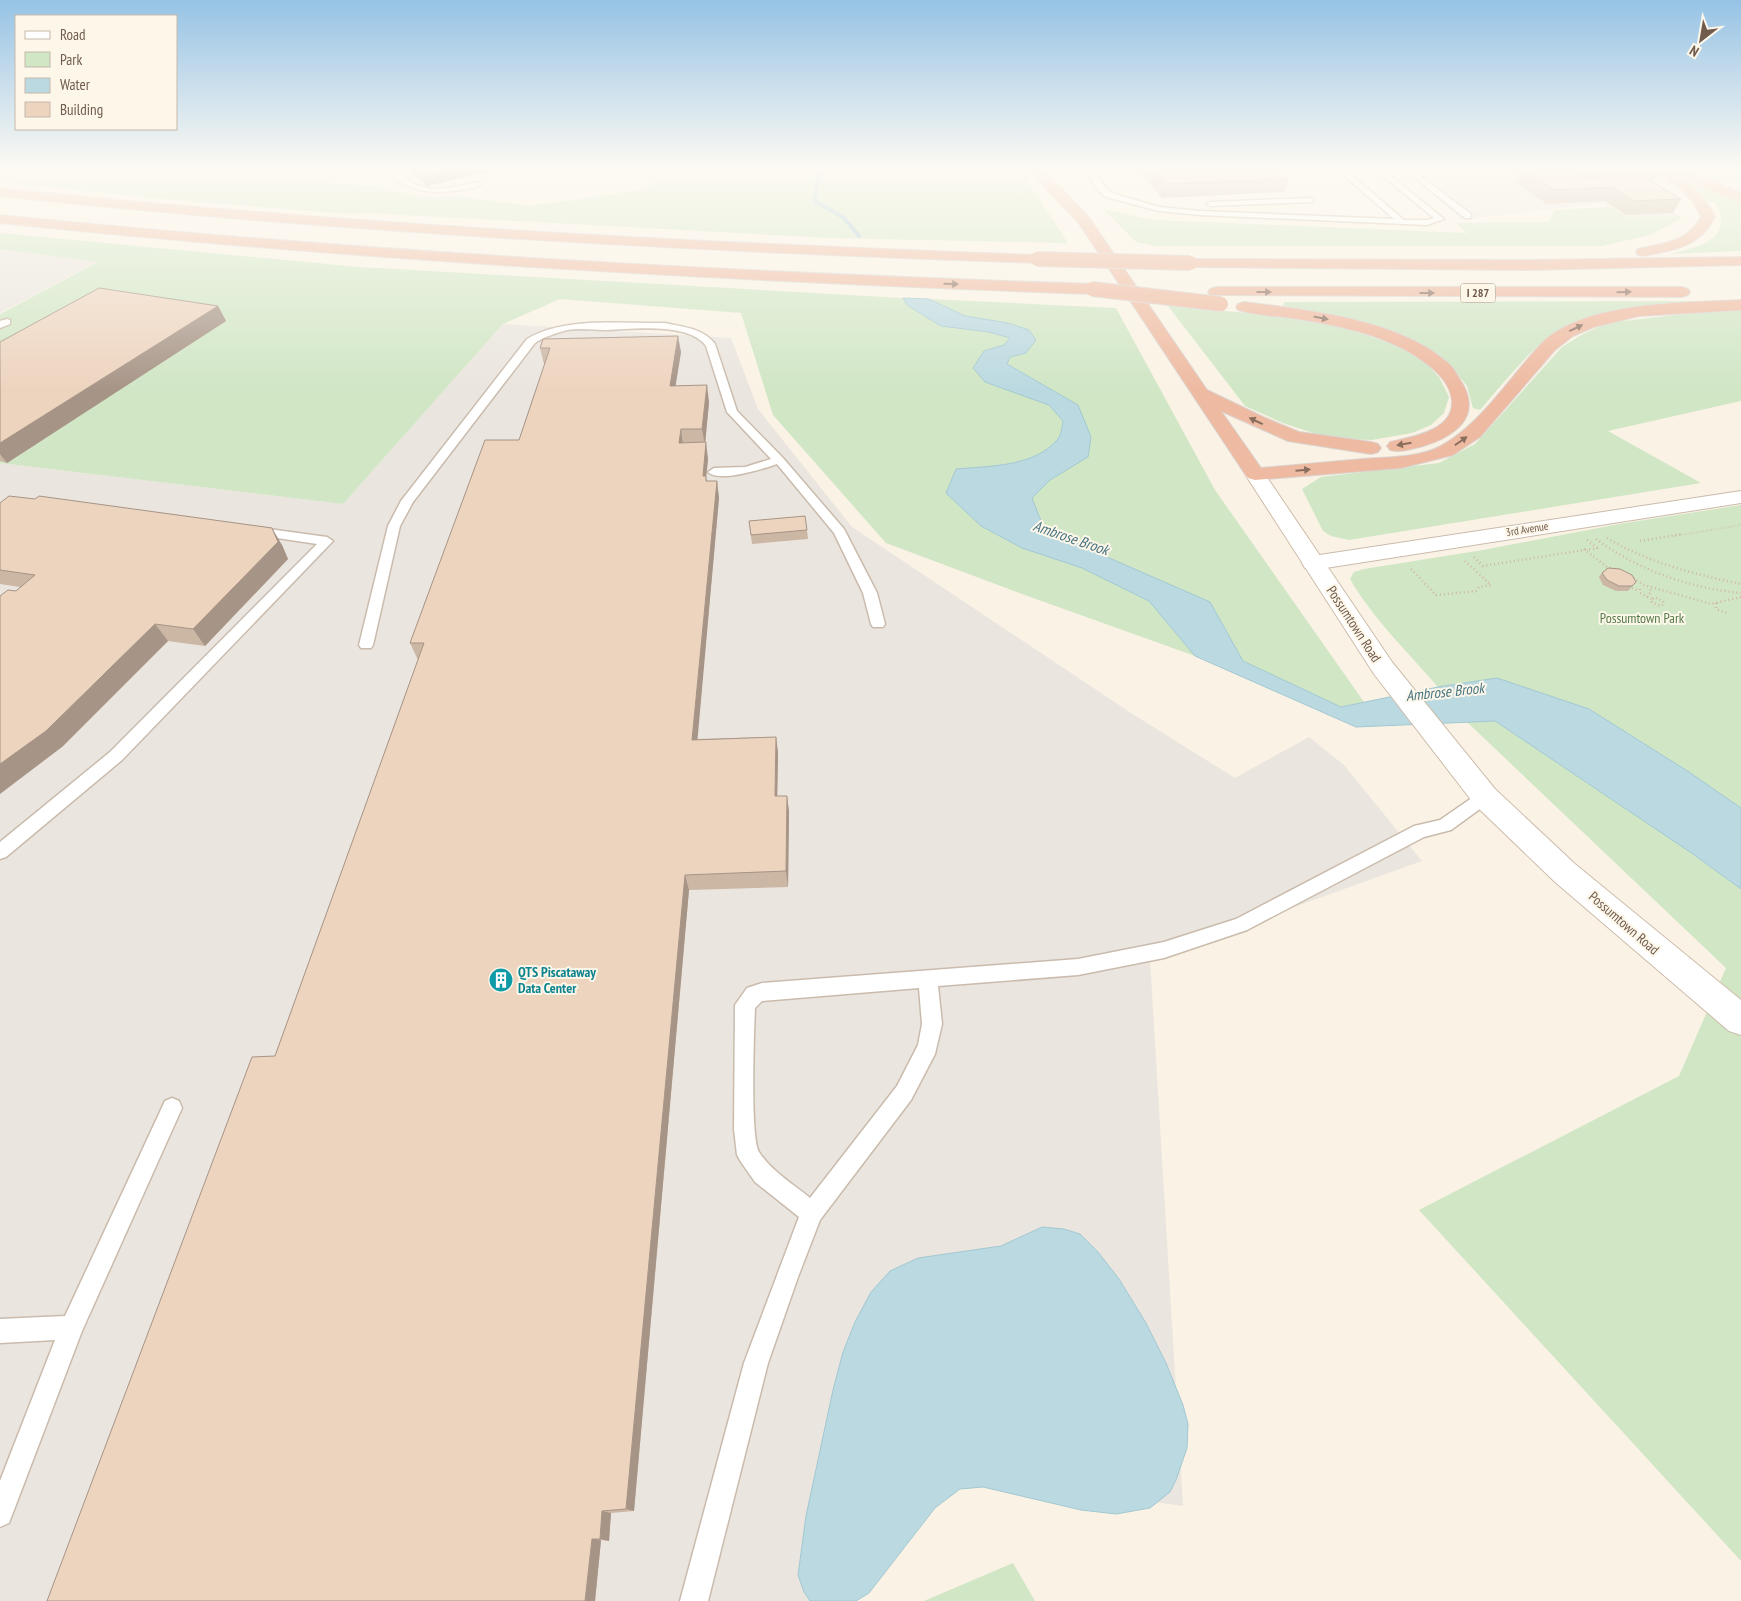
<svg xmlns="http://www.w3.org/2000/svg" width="1741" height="1601" font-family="'PT Sans Narrow',sans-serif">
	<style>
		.industrial { fill: #eae5df }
		.green { fill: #d0e6c5 }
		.water { fill: #bbd9e1; stroke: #a2c8d2 }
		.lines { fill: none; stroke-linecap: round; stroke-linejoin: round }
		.stream { stroke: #a2c8d2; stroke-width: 4 }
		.lane-casing { stroke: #cabbac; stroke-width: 3 }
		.street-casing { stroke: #cabbac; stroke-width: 2 }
		.secondary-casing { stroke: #cdbcab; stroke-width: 2 }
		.highway-casing { stroke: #dad4d1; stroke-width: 2 }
		.path-far1 { stroke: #d1b8a2; stroke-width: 2; stroke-dasharray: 0.5 2; stroke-linecap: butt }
		.path { stroke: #d1b8a2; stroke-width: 2.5; stroke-dasharray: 1 3; stroke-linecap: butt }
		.lane { fill: #fff; fill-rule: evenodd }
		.street { fill: #fff; fill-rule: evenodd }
		.secondary { fill: #fff; fill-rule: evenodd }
		.highway { fill: #eebaa1; fill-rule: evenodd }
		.highway-bridge-casing { stroke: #dad4d1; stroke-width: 16; stroke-linecap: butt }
		.highway-bridge { stroke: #eebaa1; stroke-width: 14 }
		.wall { fill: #ccb6a4 }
		.shaded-wall { fill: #a69486 }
		.building { fill: #edd4bf; stroke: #a69486 }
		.oneway { fill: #896e5e }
		.labels { text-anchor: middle; stroke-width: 4; stroke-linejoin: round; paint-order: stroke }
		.far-street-label { font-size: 11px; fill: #705b4d; stroke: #fdf7ea }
		.shield { fill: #fdf7ea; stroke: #9a8a7c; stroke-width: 1 }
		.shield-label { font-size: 12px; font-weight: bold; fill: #705b4d }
		.park-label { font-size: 14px; fill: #547a49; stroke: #fdf7ea }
		.street-label { font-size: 14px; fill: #705b4d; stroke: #fdf7ea }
		.culture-label { font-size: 14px; font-weight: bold; fill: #0d838f; stroke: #fdf7ea; text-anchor: start }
		.water-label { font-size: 15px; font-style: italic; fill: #487481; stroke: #fdf7ea }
	</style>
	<rect width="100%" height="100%" fill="#faf3e5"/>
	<!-- industrial -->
	<g class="industrial">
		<path d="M1403 167H1645L1670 180 1631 186 1680 216 1627 218 1604 203 1462 220Z"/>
		<path d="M1688 167H1741V182L1723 183Z"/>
		<path d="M0 249 99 261 0 313Z"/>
		<path d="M503 324 731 338 758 409 852 527 1131 713 1235 778 1309 737 1344 765 1422 861 1150 959 1183 1506 840 1459 822 1601H0V463L343 504Z"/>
	</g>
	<!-- green -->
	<g class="green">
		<path d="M0 167H68L222 181 319 182 375 186 420 197 458 196 529 206 641 190 680 167H1018L1068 243 828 238 368 213 350 214 173 200 0 182Z"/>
		<path d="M1688 182 1741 202V251L1670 254C1687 249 1721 245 1721 221 1722 215 1718 208 1715 202H1709Z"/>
		<path d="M1611 207 1628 218 1680 216 1682 218 1650 235 1602 246H1157L1136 242 1103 209 1153 220 1467 233 1456 223 1549 222 1554 210Z"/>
		<path d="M0 233 359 267 903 298 907 306 1011 338 1004 345 984 351 985 382 1049 405 1063 421C1062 427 1061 436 1057 440 1034 467 989 466 956 469L1022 548 1082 568 1149 601 1195 656 1022 594 886 543 773 415 741 313 560 299 503 324 343 504 0 463V314L98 262 0 249Z"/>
		<path d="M929 299 1116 308 1215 490 1364 702 1341 707 1243 661 1210 602 1091 550 1043 526 1032 498 1050 480 1088 457 1078 405 1007 364 1010 357 1026 353 1008 323 965 316Z"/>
		<path d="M1719 301C1670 306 1592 305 1551 335 1528 352 1500 387 1480 410L1473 408 1467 386 1454 370 1435 354 1323 314 1283 306 1284 302Z"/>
		<path d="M1168 306 1261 314 1334 324 1395 345 1424 361 1439 377 1449 397 1444 413 1431 425 1412 433 1372 440 1328 438 1283 423 1245 406Z"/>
		<path d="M1741 310V401L1608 431 1701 483 1349 540 1331 536 1323 531 1302 489 1321 477 1439 463 1475 444 1562 347 1583 334 1607 323 1708 311Z"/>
		<path d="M1741 505V808L1689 772 1589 709 1497 678 1438 687C1408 652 1373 619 1350 579L1354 572 1364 569 1483 550 1619 524Z"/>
		<path d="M1495 721 1693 854 1741 889V1561L1419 1210 1679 1076 1726 968 1467 722Z"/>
		<path d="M1013 1563 1035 1601H924Z"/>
	</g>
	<!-- water -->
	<g class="water">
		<path d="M903 298 929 299 965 316 1008 323 1029 330 1036 340 1026 353 1010 357 1007 364 1078 405 1091 437 1088 457 1050 480 1032 498 1043 526 1091 550 1210 602 1243 661 1341 707 1438 687 1497 678 1589 709 1689 772 1741 808V889L1693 854 1495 721 1356 727 1195 656 1149 601 1082 568 1022 548 981 526 946 493 956 469C989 466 1034 467 1057 440 1061 436 1062 427 1063 421L1049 405 985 382 973 368 984 351 1004 345 1010 338 989 332 941 326 907 305Z"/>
		<path d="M1042 1227 1064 1229 1080 1234 1098 1252 1119 1279 1146 1323 1166 1363 1183 1405 1188 1424 1187 1448 1176 1480 1170 1492 1150 1508 1116 1514 1081 1510 983 1487 960 1489 935 1508 869 1593 856 1601H810L804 1592 798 1575 806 1516 833 1390 843 1352 855 1322 871 1292 890 1271 918 1258 1001 1246Z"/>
	</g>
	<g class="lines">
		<!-- stream -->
		<path class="stream" d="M819 167 815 201 844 218 859 236"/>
		<defs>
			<g id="lane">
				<path d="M125 167H188L184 169H128Z"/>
				<path d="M381 167C395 165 408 183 423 187 441 192 461 185 478 182L482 184C476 188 467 189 460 190 429 196 403 190 381 167Z"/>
				<path d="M1083 167H1090L1105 187 1112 193 1159 207 1200 211 1394 219 1334 167H1342L1404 220H1427L1434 218 1372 167H1380L1444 219 1427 225 1200 215 1159 211 1106 197 1099 191Z"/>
				<path d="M1401 167H1408L1471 214V218H1465Z"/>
				<path d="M1310 198H1313V202L1210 206 1206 204 1210 202Z"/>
				<path d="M7 319 10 320V324L0 328V321Z"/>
				<path d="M665 323C683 327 703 328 715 344L737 411 783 458 844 529 877 593 885 624 883 627H873L871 624 863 593 834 533 777 464C763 469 719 483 708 472L714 468 745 467 771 459 727 412 706 346C689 322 632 329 606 330 593 330 579 328 567 330 556 333 544 337 535 343L413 502 400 526 373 645 371 648H361L359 645 388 526 401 501 527 339C565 316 622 324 665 323Z"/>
				<path d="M254 527 327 537 333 541 122 760 6 857 0 859V842L110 752 317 544 250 534 248 531 250 528Z"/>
				<path d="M1485 791 1491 793 1493 797 1491 801 1451 830 1424 837 1247 930 1164 958 1078 975 938 986 942 1024 935 1054 911 1100 820 1220 798 1277 768 1363 708 1601H680L744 1363 799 1217 755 1182 741 1162 737 1155 734 1129 735 1005 747 988 762 983 1078 959 1164 942 1236 919 1414 826 1440 820 1479 793ZM919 988 922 1024 918 1045 897 1086 810 1198C793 1184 771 1171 759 1152 750 1137 754 1032 755 1008L762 1001Z"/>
				<path d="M172 1098 179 1101 182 1108 82 1331 9 1523 0 1527V1481L55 1340 0 1343V1319L65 1316 165 1101Z"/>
			</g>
			<path id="street" d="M1741 491V503L1313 570 1305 568 1302 563 1305 558 1313 556Z"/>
			<path id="secondary" d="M1255 468 1262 470 1392 662 1495 789 1575 864 1741 1000V1035L1729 1031 1555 882 1475 805 1374 674 1245 474 1248 470Z"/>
			<g id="highway">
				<path d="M1031 167H1043L1053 180 1088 216 1207 390 1263 417 1299 432 1371 442 1378 444 1381 448 1378 452 1371 454 1288 441 1221 411 1261 468C1295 465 1329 462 1363 459 1387 457 1419 458 1441 446 1482 423 1509 378 1541 344 1583 301 1685 303 1741 300V310L1639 316 1594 327 1573 336 1555 350 1480 437 1453 455 1401 468 1255 480 1248 478 1245 474 1078 222 1043 186Z"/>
				<path d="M1647 167C1676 163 1702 192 1715 216 1702 246 1673 251 1643 256L1638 255 1636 252 1638 249C1663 243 1689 242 1701 216L1693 202 1681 189Z"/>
				<path d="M1681 167 1741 193V202L1704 188 1676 174 1675 171Z"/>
				<path d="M0 188C345 225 690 242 1037 255L1042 256 1044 259 1042 262 1037 263C690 251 345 233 0 196Z"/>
				<path d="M0 215C363 252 727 272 1092 284L1098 286 1100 289 1098 292 1092 294C727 281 363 261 0 223Z"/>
				<path d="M1741 257V265L1529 270 1190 267 1185 266 1183 263 1185 260 1190 259 1529 260Z"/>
				<path d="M1216 287H1682L1688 289 1690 292 1688 295 1682 297 1210 295 1208 292 1210 289Z"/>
				<path d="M1244 302C1308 310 1398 319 1448 363 1453 367 1456 373 1459 378 1485 416 1455 437 1420 447 1410 449 1400 453 1390 450L1387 446 1390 442C1411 437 1454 431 1452 401 1451 386 1439 373 1427 364 1390 335 1337 325 1291 318 1274 316 1255 315 1238 310L1236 307 1238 304Z"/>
			</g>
		</defs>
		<!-- lane casing -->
		<use href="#lane" class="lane-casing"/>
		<!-- street casing -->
		<use href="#street" class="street-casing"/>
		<!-- secondary casing -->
		<use href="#secondary" class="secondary-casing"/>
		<!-- highway casing -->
		<use href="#highway" class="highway-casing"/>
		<!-- path-far1 -->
		<path class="path-far1" d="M1674 536 1741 525"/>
		<!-- path -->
		<g class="path">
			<path d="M1607 538C1649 563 1694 574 1741 584"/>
			<path d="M1596 539C1638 570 1689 588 1741 593"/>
			<path d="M1640 541 1682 534"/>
			<path d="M1584 549 1607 567 1618 570"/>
			<path d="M1474 557 1483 566 1597 548 1587 540"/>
			<path d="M1411 569 1436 595 1476 591 1479 587 1491 585 1465 561"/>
			<path d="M1630 576 1644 585 1711 604 1741 597"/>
			<path d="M1632 588 1639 591"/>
			<path d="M1640 589V593L1652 599"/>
			<path d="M1647 597 1651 592 1650 587"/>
			<path d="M1656 598 1663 601 1664 604 1660 606 1652 602V599Z"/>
			<path d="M1716 603V609L1727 613"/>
		</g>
		<!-- lane -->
		<use href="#lane" class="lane"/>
		<!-- street -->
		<use href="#street" class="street"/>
		<!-- secondary -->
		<use href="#secondary" class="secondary"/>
		<!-- highway -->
		<use href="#highway" class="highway"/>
		<defs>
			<g id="highway-bridge">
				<path d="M1037 259 1190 263"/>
				<path d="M1092 289 1221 304"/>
			</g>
		</defs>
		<!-- highway-bridge casing -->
		<use href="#highway-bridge" class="highway-bridge-casing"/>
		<!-- highway-bridge -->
		<use href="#highway-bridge" class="highway-bridge"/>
	</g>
	<!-- wall -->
	<g class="wall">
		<path d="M402 166H513L426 186Z"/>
		<path d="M1105 166H1275L1288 179 1284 192 1162 198 1137 169 1108 171Z"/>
		<path d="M1512 166H1661L1662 167 1654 181H1650L1681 199 1673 213 1626 215 1605 201 1547 204 1515 182 1520 171Z"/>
		<path d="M218 306 226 321 7 463 0 461V342Z"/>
		<path d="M543 339 681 352 675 386 709 402 705 443 708 459 706 478 707 481H717L719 498 697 739 776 737 778 753 777 796H787L789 812 788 887 689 890 634 1511 611 1513 609 1541 601 1540 595 1601 275 1056 418 660 410 643 519 440 545 364H544L540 348Z"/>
		<path d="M0 503 282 545 288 559 205 646 168 641 62 747 16 591 20 587 0 584Z"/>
		<path d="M749 521 807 530 808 539 752 544Z"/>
		<path d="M1602 573 1636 582 1628 591H1616L1603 585 1599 577Z"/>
	</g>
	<!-- shaded-wall -->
	<g class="shaded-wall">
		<path d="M465 166H513L426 186 423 176Z"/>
		<path d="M218 306 226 321 7 463 0 454V443Z"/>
		<path d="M678 336 681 352 673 402 670 386Z"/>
		<path d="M707 385 709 402 705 445 702 429Z"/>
		<path d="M681 429 683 446 679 443Z"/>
		<path d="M706 442 708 459 706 478 709 492 703 476Z"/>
		<path d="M717 481 719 498 696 756 692 740Z"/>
		<path d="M272 528 282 545 288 559 205 646 193 629Z"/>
		<path d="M155 624 168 641 62 747 0 794V764Z"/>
		<path d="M776 737 778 753 777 812 775 796Z"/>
		<path d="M787 796 789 812 788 887 786 871Z"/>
		<path d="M685 875 689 890 634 1511 626 1509Z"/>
		<path d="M602 1511 611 1513 609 1541 600 1539Z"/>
		<path d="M592 1539 601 1540 595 1601H585Z"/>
	</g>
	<!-- building -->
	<g class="building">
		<path d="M411 166H465L423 176Z"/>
		<path d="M1149 166H1275L1288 179 1165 184Z"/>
		<path d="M1539 166H1661L1662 167 1575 170 1587 178 1642 176 1681 199 1634 201 1612 187 1554 190 1521 168 1540 167Z"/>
		<path d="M99 288 218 306 0 443V342Z"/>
		<path d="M678 336 670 386 707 385 702 429H681L679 443 706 442 703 476H706V481H717L692 740 776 737 775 796H787L786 871 685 875 626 1509 602 1511 600 1539H592L585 1601H47L252 1057 275 1056 424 643H410L485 440H519L550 348H540L543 339Z"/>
		<path d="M9 496 35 499 39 496 272 528 278 542 193 629 155 624 46 731 0 764V596L8 590 16 591 35 575 0 570V503Z"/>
		<path d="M805 516 807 530 751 535 749 521Z"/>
		<path d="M1608 568 1620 569 1632 575 1636 582 1632 586H1619L1607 580 1602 573Z"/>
	</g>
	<!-- one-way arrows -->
	<defs><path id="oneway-solid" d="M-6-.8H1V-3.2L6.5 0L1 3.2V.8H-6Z" transform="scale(1.25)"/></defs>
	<g class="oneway">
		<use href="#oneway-solid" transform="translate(951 284) rotate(2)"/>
		<use href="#oneway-solid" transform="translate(1264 292)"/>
		<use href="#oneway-solid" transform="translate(1624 292) rotate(-1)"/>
		<use href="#oneway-solid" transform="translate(1427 293)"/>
		<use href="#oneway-solid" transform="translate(1321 318) rotate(11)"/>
		<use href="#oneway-solid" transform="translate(1576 328) rotate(-25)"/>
		<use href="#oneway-solid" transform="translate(1256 421) rotate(-155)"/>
		<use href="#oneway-solid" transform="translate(1461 441) rotate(-35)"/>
		<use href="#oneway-solid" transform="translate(1404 444) rotate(170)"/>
		<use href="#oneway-solid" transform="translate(1303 470) rotate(-5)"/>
	</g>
	<!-- sky -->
	<linearGradient id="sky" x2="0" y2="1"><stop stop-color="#96c3e5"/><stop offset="0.43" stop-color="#fdfaf3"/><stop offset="1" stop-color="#fdfaf3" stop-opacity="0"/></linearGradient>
	<rect width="1741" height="391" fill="url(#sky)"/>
	<!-- icons -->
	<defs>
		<symbol id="building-disc" viewBox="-11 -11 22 22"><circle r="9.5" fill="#0f9aa8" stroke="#fdf7ea"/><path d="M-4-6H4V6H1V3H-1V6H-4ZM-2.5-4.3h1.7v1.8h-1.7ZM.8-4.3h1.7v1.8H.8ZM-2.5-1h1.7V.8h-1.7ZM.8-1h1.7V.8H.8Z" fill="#fff"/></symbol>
	</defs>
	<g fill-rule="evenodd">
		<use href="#building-disc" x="487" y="966" width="28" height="28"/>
	</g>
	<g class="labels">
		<!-- far-street labels -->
		<g class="far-street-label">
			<text transform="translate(1527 529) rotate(-9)" y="4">3rd Avenue</text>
		</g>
		<!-- shield labels -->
		<rect class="shield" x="1460.5" y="283.5" width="35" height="19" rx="4"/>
		<g class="shield-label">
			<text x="1478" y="297">I 287</text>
		</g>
		<!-- park labels -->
		<g class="park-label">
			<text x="1642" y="623">Possumtown Park</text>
		</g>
		<!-- street labels -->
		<g class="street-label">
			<text transform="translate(1354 624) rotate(57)" y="5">Possumtown Road</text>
			<text transform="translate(1624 923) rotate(41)" y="5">Possumtown Road</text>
		</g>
		<!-- culture labels -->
		<g class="culture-label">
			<text x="518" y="977">QTS Piscataway<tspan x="518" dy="16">Data Center</tspan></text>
		</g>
		<!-- water labels -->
		<g class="water-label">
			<text transform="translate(1071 538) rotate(19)" y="5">Ambrose Brook</text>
			<text transform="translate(1445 692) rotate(-6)" y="5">Ambrose Brook</text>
		</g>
	</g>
	<!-- legend -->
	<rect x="15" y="15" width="162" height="115" fill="#fdf7ea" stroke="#c5b9ab"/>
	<rect x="25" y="31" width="25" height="8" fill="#ffffff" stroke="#c5b9ab"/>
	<text x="60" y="40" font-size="15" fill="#705b4d">Road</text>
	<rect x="25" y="52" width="25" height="15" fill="#d0e6c5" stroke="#c5b9ab"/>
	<text x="60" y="65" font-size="15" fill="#705b4d">Park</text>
	<rect x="25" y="78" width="25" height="15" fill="#bbd9e1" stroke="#c5b9ab"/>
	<text x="60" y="90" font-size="15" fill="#705b4d">Water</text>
	<rect x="25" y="102" width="25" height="15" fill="#edd4bf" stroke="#c5b9ab"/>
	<text x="60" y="115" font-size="15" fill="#705b4d">Building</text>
	<!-- north arrow -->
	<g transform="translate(1701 40) rotate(211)" stroke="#fdf7ea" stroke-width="4" paint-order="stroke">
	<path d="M0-4L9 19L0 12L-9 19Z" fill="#705b4d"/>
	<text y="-8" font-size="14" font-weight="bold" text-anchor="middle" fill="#705b4d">N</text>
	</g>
</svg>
